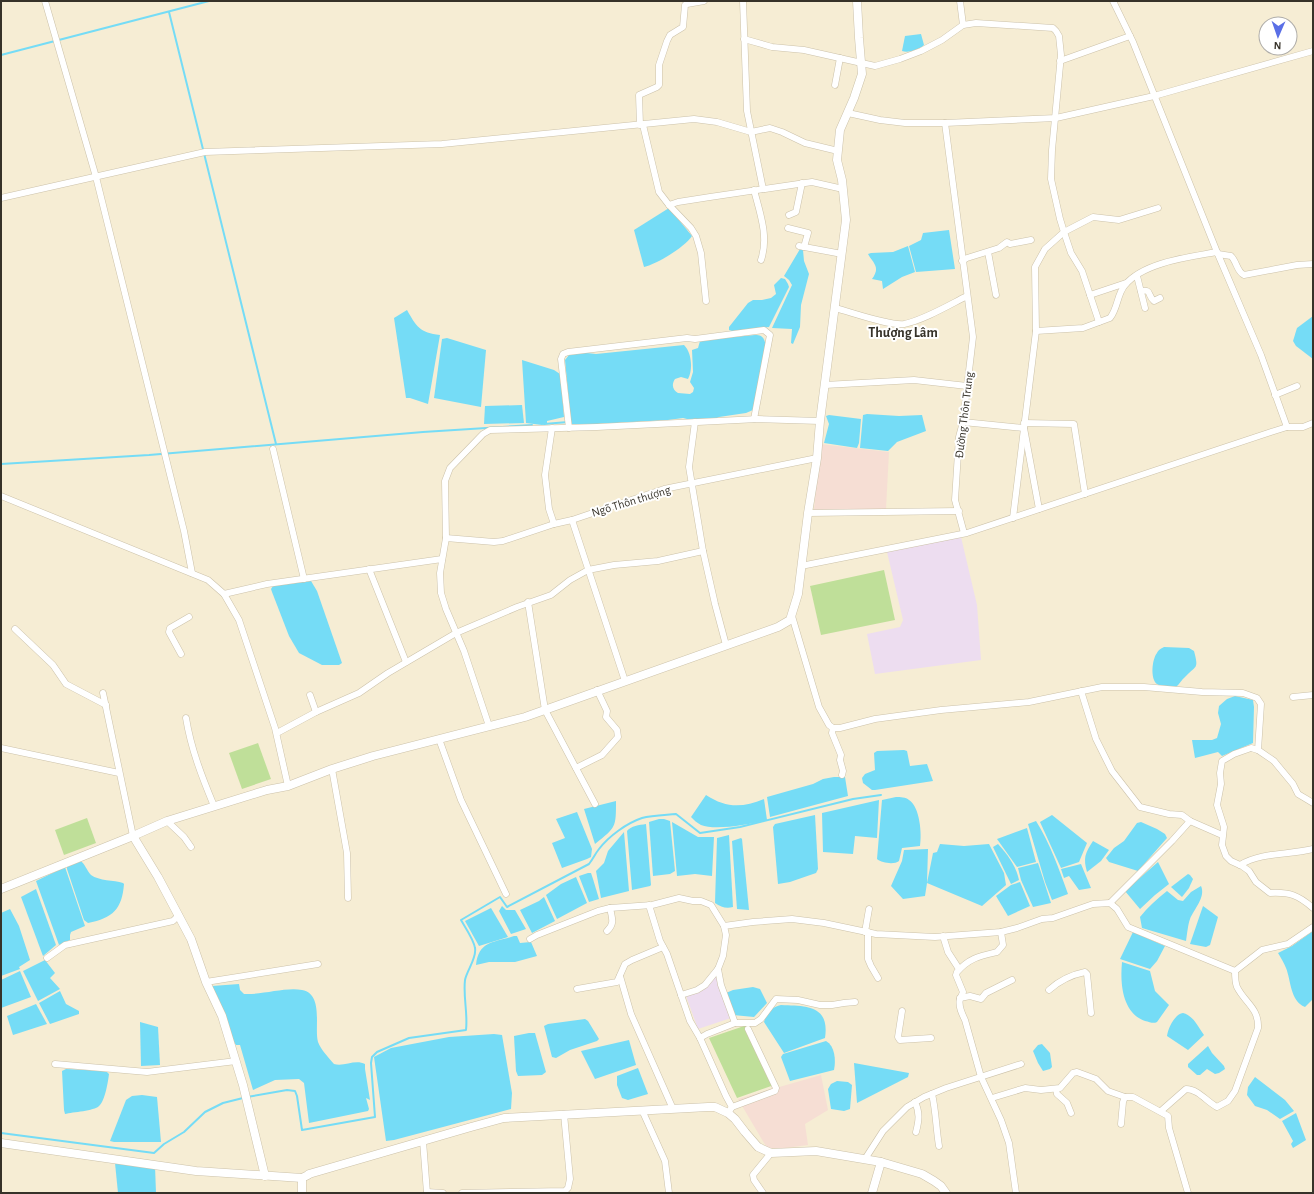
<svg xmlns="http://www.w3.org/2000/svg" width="1314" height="1194" font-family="'Alegreya Sans',sans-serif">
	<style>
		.commercial { fill: #f6ded4 }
		.education { fill: #edddf0 }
		.green { fill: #bfdf99 }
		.water { fill: #75dcf6 }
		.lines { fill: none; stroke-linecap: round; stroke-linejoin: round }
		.stream { stroke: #75dcf6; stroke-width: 2 }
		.minor-casing { stroke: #ccc2aa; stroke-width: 7 }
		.tertiary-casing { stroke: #ccc2aa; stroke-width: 9 }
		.minor { stroke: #fff; stroke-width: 6 }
		.tertiary { stroke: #fff; stroke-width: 8 }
		.labels { text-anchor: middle; stroke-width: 4; stroke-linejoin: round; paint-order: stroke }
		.street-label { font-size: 12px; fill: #363229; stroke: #fff }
		.quarter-label { font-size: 14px; font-weight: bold; fill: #363229; stroke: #fff }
	</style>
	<rect width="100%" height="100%" fill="#f6edd4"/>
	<!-- commercial -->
	<g class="commercial">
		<path d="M820 444 889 452 886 509 814 510Z"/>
		<path d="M821 1075 828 1110 805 1124 808 1145 785 1148H768L764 1143 738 1099Z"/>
	</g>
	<!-- education -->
	<g class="education">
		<path d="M961 537 977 605 981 660 875 674 867 634 900 627 903 620 887 552Z"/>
		<path d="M717 973 731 1018 698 1029 686 996Z"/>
	</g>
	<!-- green -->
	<g class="green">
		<path d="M884 570 895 620 821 635 810 586Z"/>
		<path d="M258 743 271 779 242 789 229 753Z"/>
		<path d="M87 818 96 843 64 855 55 830Z"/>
		<path d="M747 1025 774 1085 737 1098 709 1038Z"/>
	</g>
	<!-- water -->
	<g class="water">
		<path d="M921 34 924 45C919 50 908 53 902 51L905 36Z"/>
		<path d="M669 208 692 236C685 247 657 264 644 267L634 230Z"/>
		<path d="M949 230 955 269 916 272 909 246 921 240 923 233Z"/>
		<path d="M908 246 915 272 902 277 883 289 882 281 872 279C881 267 873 263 868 254L871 253 893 252Z"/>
		<path d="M800 249 803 250 804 261 809 274 801 305 800 327 793 344 791 343 792 329 772 328 792 285 789 280 784 276Z"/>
		<path d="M781 278 785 279 788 284 789 287 769 327 732 331 729 330V327L748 303 753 300H762L771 298 776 294 774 285Z"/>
		<path d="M407 310C416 326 420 333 440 335L428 404 410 398H406L394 318Z"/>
		<path d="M1313 316V359L1296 346 1293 341 1297 328Z"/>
		<path d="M755 335C763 335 764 338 766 346L753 410 746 413 719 417 715 419H687L683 418 668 420 581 425 572 424 571 423 565 360 569 355 578 352 596 354 684 345C692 353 693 370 688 379L681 377 675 379C671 385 673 390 678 393L690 394 693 392 694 388 690 382 693 372 692 350 698 348 700 341 711 339Z"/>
		<path d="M447 338 486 350 481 407 434 398 442 339Z"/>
		<path d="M522 360 554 370 560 374 561 379 564 417 547 421V424L542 425 526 423Z"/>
		<path d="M522 405 524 423 484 424 485 406Z"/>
		<path d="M867 414 899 416 922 415 926 431 897 442 888 451 860 448 863 415Z"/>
		<path d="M829 415 861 419 859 443 857 448 824 443 829 424 826 416Z"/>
		<path d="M311 581 317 591 342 663 339 665H322L299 653 289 636 272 592 271 589 273 586Z"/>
		<path d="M1164 647 1189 648 1194 651C1199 670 1196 665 1185 677 1181 680 1180 684 1176 687 1171 687 1161 687 1157 684 1150 679 1152 659 1157 653 1158 650 1162 648 1164 647Z"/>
		<path d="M1235 696 1253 700 1254 707 1253 743 1222 756 1218 752 1195 758 1192 740H1212L1217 738 1221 724 1218 713 1219 706 1227 699Z"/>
		<path d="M904 750 907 751 910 766 927 764 933 781 875 790H872L863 783 862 778 865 774 875 770 874 753 877 751Z"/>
		<path d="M834 777H845L848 796 770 817 767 797 813 784 823 779Z"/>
		<path d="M706 795C726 808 742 808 764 799L767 820C753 824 715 831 701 825 697 823 694 820 691 817Z"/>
		<path d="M896 797C900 797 906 797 909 800 920 807 922 834 920 846L902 848 899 861C894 865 882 863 877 859L882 800Z"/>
		<path d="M879 800 877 838 855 836 853 854 823 852 822 813Z"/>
		<path d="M616 801C616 828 616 827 595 844L584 809Z"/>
		<path d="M577 812 592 849 591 857 587 859 562 868 552 843 565 838 556 819Z"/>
		<path d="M815 815 818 869 816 873 790 882 778 884 773 827 775 824Z"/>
		<path d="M1052 815 1087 843 1079 862 1061 868 1040 822Z"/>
		<path d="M659 819H664L670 821 675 871 670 874 653 876 649 822Z"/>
		<path d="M1036 821C1050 843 1059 869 1068 894L1052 900 1045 882 1028 824Z"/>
		<path d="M672 822 698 837H714L712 876 695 874 677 876Z"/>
		<path d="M1141 822 1157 829 1165 834 1167 838 1138 871 1109 862 1106 858 1114 848 1124 841 1137 823Z"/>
		<path d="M646 824 651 885 650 886 632 890 627 831C631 826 639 825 646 824Z"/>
		<path d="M1027 828 1036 862 1017 867 997 839Z"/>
		<path d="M624 832 629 891 601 898 596 871 604 863 608 851Z"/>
		<path d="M729 835 733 907C726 909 721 907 715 903L717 838Z"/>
		<path d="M741 838 742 839 749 910 737 909 732 841Z"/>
		<path d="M1093 841 1109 850 1101 861 1087 872C1083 858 1085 853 1093 841Z"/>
		<path d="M940 844 964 846 989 844 1004 873 1006 885 982 906 927 883 925 896 903 899 891 886 902 861 904 850 928 849 927 883 933 853 937 852Z"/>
		<path d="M998 844C1008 855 1016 866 1019 880L1011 884 993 847Z"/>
		<path d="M79 860C86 864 86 870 91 875 99 881 114 880 123 883L124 884C122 909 113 918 88 923L84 920 67 869V865Z"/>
		<path d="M1158 862 1169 884 1155 895 1140 909 1125 891Z"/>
		<path d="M1038 863 1051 903 1033 907 1021 880 1018 868Z"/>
		<path d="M1081 864 1091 888 1079 890 1069 876 1064 878 1061 869Z"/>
		<path d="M65 867 85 926 71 932 70 935V940L59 945 36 881Z"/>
		<path d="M588 873H591L593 879 599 899 589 902 579 876Z"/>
		<path d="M1188 874 1190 875 1193 879 1189 888 1182 897 1171 887Z"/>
		<path d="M576 877 587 903 557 919 546 895 561 884Z"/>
		<path d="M1020 882 1030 906 1008 916 996 896 1011 885Z"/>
		<path d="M1201 886C1206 897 1194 909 1190 919 1188 924 1187 935 1186 941L1142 928 1140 917C1148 907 1157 899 1167 891L1178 900 1183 901 1191 892Z"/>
		<path d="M36 889 56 945 43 956 21 897Z"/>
		<path d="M544 897 555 921 532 933 520 910 539 901Z"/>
		<path d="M502 906 506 910H515L526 929 511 934 499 911Z"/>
		<path d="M1203 906 1218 917 1210 945 1206 947 1190 944Z"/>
		<path d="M491 908 508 937 479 946 465 921Z"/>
		<path d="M10 909 19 926 30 960 19 967 20 969 1 976V913Z"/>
		<path d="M1313 931V999L1305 1007C1290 1001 1291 980 1286 968 1284 963 1281 958 1278 953L1292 946Z"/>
		<path d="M1133 932 1165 946 1157 961 1150 969 1120 959Z"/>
		<path d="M514 936H517L520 943 531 942 537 956 515 962H489L476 965C479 940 494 943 514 936Z"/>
		<path d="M45 960 55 973 50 978 60 989 38 1001 23 971Z"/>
		<path d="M1122 962 1150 971 1155 991 1169 1005 1157 1022C1153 1024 1150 1022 1145 1021 1122 1013 1120 983 1122 962Z"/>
		<path d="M20 971 31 997 1 1008V980Z"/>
		<path d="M239 984 240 990 244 994C263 995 285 987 302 990 324 994 314 1028 318 1042 321 1050 329 1058 334 1064 344 1067 355 1059 365 1064V1069L370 1100 366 1098 369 1109 368 1111 309 1123 304 1083 299 1079 275 1080 253 1090 240 1045H236L234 1042 212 986Z"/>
		<path d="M753 987 760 989 767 1003 754 1017 733 1015 726 993 733 990Z"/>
		<path d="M60 991 66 1004 79 1011V1014L50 1024 39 1003Z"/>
		<path d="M36 1004 47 1024 13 1035 7 1016Z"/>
		<path d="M781 1005C806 1006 830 1005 825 1038L784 1053 764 1022C766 1013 772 1007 781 1005Z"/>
		<path d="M1183 1013C1194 1016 1198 1027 1204 1035L1188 1050 1167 1036C1168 1028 1175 1014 1183 1013Z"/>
		<path d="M585 1019 588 1021 599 1039 597 1041 570 1050 556 1058 552 1057 544 1026 548 1024Z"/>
		<path d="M140 1022 158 1027 160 1065 141 1066Z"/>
		<path d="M529 1033H535L546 1072 542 1075 518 1076 516 1071 514 1036Z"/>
		<path d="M494 1034 502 1035 512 1093 511 1109 394 1140 386 1141 374 1057 391 1048 449 1037Z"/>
		<path d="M629 1040 636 1065 595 1079 581 1051Z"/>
		<path d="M826 1041C835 1046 836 1060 834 1070L790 1081 781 1057 783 1054Z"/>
		<path d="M1042 1044 1050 1053 1052 1067 1050 1069 1043 1071 1038 1063 1033 1051 1038 1045Z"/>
		<path d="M1208 1046 1212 1053 1224 1066 1225 1069 1219 1073 1215 1074 1207 1069 1200 1075H1197L1188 1067V1064Z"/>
		<path d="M854 1063 909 1073 908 1077 857 1103Z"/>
		<path d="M638 1068 648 1094 628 1100 622 1098 617 1085V1076Z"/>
		<path d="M66 1069 106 1071 109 1074C108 1082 105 1101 99 1106 94 1111 73 1112 65 1114L64 1110 62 1071Z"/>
		<path d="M1255 1077 1285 1100 1294 1111 1280 1119 1267 1110 1255 1106 1247 1095 1248 1087Z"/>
		<path d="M837 1081 848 1082 852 1085 850 1109 844 1111 831 1109 828 1089 831 1084Z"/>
		<path d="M142 1095 157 1097 161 1142H114L110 1141 126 1100 132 1096Z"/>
		<path d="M1296 1113 1306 1140 1293 1148 1291 1144 1293 1141 1282 1121Z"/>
		<path d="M115 1163 155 1166 156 1193H118Z"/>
	</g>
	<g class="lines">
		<!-- stream -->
		<g class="stream">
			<path d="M169 12 276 444"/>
			<path d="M1 55 209 1"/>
			<path d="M544 424 568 422"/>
			<path d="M1 464 149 455 423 432 532 425"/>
			<path d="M247 1097 287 1090 295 1091 297 1096 302 1130 375 1117 371 1063 372 1057 377 1052 409 1038 466 1030C468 1013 463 997 465 980 467 970 477 958 475 948 474 940 465 927 461 920L500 897 507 907 589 864C593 859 595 854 599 849 609 836 627 823 642 818 652 815 665 815 676 814L700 833 740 827 853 799 881 795"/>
			<path d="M1 1133 154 1153 164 1144 184 1132 205 1112 223 1103 243 1098"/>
		</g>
		<defs>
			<g id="minor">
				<path d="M45 1 96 177 184 531 192 573"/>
				<path d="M743 1 747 111 763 189"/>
				<path d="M960 1 963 25"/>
				<path d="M1113 1 1133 42 1217 252 1261 355 1287 427"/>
				<path d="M744 39 772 47 804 50 875 66 900 59 921 51 942 40 963 25 976 23 1053 28 1056 31 1059 36 1061 55 1052 150 1051 179 1060 219 1064 232 1071 253 1082 271 1099 322"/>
				<path d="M1060 61 1130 36"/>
				<path d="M835 85 840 58"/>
				<path d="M848 113 880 120 905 123H945L1056 118 1154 96 1313 51"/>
				<path d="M945 123 973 337 963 422 959 437 955 500 964 533"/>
				<path d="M640 125 639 95 657 87 659 85V65L667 41 670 35 683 27 685 5 687 4 704 1"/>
				<path d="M643 125 659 192 669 205 691 228 696 236 701 253 706 301"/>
				<path d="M754 190C760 213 769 237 761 260"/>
				<path d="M1 198 205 152 442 144 694 119 717 122 751 132 770 128 782 132 805 143 838 151"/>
				<path d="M669 205 678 202 710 197 812 182 843 189"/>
				<path d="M789 215 796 212 802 183"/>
				<path d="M788 228 808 233 804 247"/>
				<path d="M799 246 842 254"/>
				<path d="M988 252 996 295"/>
				<path d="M1218 254 1231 256C1237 262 1237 272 1244 275L1297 265 1313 264"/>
				<path d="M962 261 967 258 999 248 1007 242 1010 244 1031 240"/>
				<path d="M1137 276 1145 308"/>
				<path d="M1141 291C1152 289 1147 295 1154 301L1160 298"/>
				<path d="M1090 295 1126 283"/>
				<path d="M835 308C851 312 889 326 904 324 924 320 949 305 967 296"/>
				<path d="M1036 331 1083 328 1110 318C1118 308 1117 294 1125 285 1144 262 1190 257 1217 252"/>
				<path d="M825 385 914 380 967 386"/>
				<path d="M1275 395 1297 386"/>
				<path d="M695 422 689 467 703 551 715 604 726 645"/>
				<path d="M963 422 1024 428 1039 509"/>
				<path d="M1024 423 1074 424 1085 494"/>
				<path d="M552 428 545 475 549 509 554 524"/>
				<path d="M569 428 561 359 563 354 568 352 687 338 695 339 764 330 770 335 754 419"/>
				<path d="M273 449 304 579"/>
				<path d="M1 496 208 580 224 594 239 620 275 728 288 786"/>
				<path d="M808 513 959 511"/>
				<path d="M1013 518 1036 331 1035 267 1045 249 1064 232 1093 217 1119 220 1158 208"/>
				<path d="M572 520 625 681"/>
				<path d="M446 538 494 542 503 541 554 524 572 520 664 489 817 458"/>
				<path d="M801 566 967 533 1271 432 1287 427H1303L1313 423"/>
				<path d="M369 569 406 662"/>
				<path d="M224 594 267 584 442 559"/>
				<path d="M528 602 545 710 595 804"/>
				<path d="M792 616 819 707 829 725 833 728H840L875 719 941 710 1029 702 1102 687H1144L1202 692 1243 693 1257 698 1261 704 1258 750"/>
				<path d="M15 629 53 665 66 684 106 705"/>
				<path d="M181 654 169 632 170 628 189 617"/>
				<path d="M1081 691 1096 739 1112 771 1140 807 1169 814 1182 815 1190 821 1222 835"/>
				<path d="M103 693 133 836"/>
				<path d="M310 695 316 712"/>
				<path d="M1293 697 1313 695"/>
				<path d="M186 718C191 749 202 777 214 806"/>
				<path d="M489 726 464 651 446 609 441 593 440 573 446 538 445 481 450 468 483 434 490 430 597 427 758 419 820 421"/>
				<path d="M833 728 832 733 841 755 840 760 843 771 842 775"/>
				<path d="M277 733 316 712 359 693 388 673 456 633 517 607 551 595 570 580 588 570 614 565 658 561 703 551"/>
				<path d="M439 739 461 800 506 894"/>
				<path d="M1 748 119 773"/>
				<path d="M576 768 602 755 618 737 617 730 606 717 607 711 597 690"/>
				<path d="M332 769 347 853 348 898"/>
				<path d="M1313 803 1298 794 1293 784 1274 761 1258 750 1251 748 1234 754 1222 761 1220 773 1221 784 1217 805 1224 827 1222 845 1226 856 1231 861 1242 866 1249 871 1256 882 1270 893C1290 892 1298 895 1313 908"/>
				<path d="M167 821 184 837 191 847"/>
				<path d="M1240 865C1261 852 1289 855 1313 849"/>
				<path d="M1110 903 1172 841 1190 821"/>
				<path d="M649 905 660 941 667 954 690 1021 700 1038"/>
				<path d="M724 926 753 922 792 919 824 923 876 934 935 937 1001 932 1017 928 1042 919 1053 918 1093 904 1110 903 1117 909 1128 927 1235 971"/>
				<path d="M607 931C615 924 612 918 610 908"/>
				<path d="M865 932 869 909"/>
				<path d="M868 932V959L871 966 878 978"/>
				<path d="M1001 932 1003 945 997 952C980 956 969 958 957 972L956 975 963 992C962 995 961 997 960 999 958 1006 962 1014 965 1020L981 1077 1001 1120 1009 1143 1016 1193"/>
				<path d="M943 936 948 952 959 969"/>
				<path d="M530 939 537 935 598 911 610 908 652 905 679 898 693 901H701L711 905 724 926 726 935 723 956 718 969 705 985 697 990 681 995"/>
				<path d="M47 958 65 945 173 921 179 915"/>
				<path d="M718 969 721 985 735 1023"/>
				<path d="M620 976 631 1014 673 1109"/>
				<path d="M206 982 318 964"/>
				<path d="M577 989 617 982 625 964 632 960 663 947"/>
				<path d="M1049 990C1060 980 1070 975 1085 972L1087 974 1091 1013"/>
				<path d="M960 998 970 996 981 999 986 993 1012 980"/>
				<path d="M902 1011 898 1037 900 1040 931 1038"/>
				<path d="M55 1064 147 1072 236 1061"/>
				<path d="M1056 1089 1057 1094 1067 1103 1071 1113"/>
				<path d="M932 1094C936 1111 936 1128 939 1146"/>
				<path d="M992 1098 1025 1088 1041 1090 1060 1088 1073 1073 1077 1072 1096 1079 1108 1091 1125 1097H1133L1168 1116 1169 1128 1188 1193"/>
				<path d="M915 1102C920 1113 919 1120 916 1132"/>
				<path d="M732 1107 726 1096 700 1038 707 1034 735 1023H755L761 1019 776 999 798 1000 820 1005H832L844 1003 855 1002"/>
				<path d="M642 1110 665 1161 669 1193"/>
				<path d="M730 1110 732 1107 775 1091 776 1088 748 1029"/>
				<path d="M1161 1111 1186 1089C1198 1089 1207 1102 1217 1107L1228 1101 1235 1091 1258 1028C1259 1008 1245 1003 1237 987 1235 982 1235 976 1235 971L1262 950 1288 944 1313 927"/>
				<path d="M1121 1124 1123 1102 1125 1097"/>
				<path d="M423 1141 427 1193"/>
				<path d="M865 1159 883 1131 907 1107 924 1097 946 1088 1021 1064"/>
				<path d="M427 1192 443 1193"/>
				<path d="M462 1193 565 1191 568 1188 570 1179 564 1114"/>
				<path d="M763 1193 754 1180 753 1175 771 1153"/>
			</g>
			<g id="tertiary">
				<path d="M1 889 133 836"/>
				<path d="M1 1143 196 1171 302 1178 308 1175"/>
				<path d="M309 1174 471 1127 504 1118 708 1107H715L728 1113 735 1119 745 1132 758 1147 771 1153 816 1151 881 1162 922 1174 934 1181 941 1186 946 1193"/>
				<path d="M265 1176 243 1085 222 1016 206 982 191 939 158 877 133 836 167 821 267 790 288 786 332 769 373 756 525 717 778 627 790 620 798 594 808 513 817 458 820 421 846 220 842 180 837 160 840 130 854 98 862 74 859 38 857 1"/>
				<path d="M302 1193V1178"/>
				<path d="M872 1193 881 1162"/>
			</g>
		</defs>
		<!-- minor casing -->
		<use href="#minor" class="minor-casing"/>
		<!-- tertiary casing -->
		<use href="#tertiary" class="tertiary-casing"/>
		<!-- minor -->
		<use href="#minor" class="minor"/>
		<!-- tertiary -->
		<use href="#tertiary" class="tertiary"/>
	</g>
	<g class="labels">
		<!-- street labels -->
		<g class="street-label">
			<text transform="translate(964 415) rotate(-83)" y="4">Đường Thôn Trung</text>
			<text transform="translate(631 501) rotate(-17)" y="4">Ngõ Thôn thượng</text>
		</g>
		<!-- quarter labels -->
		<g class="quarter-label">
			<text x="903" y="337">Thượng Lâm</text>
		</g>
	</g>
	<!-- border -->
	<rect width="1314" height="1194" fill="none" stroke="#363229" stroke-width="4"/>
	<!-- north arrow -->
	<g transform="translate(1278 36) rotate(182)"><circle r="19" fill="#ffffff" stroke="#afada9"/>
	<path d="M0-3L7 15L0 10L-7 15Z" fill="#5a6fe6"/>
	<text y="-6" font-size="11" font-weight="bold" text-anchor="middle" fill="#363229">N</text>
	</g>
</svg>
